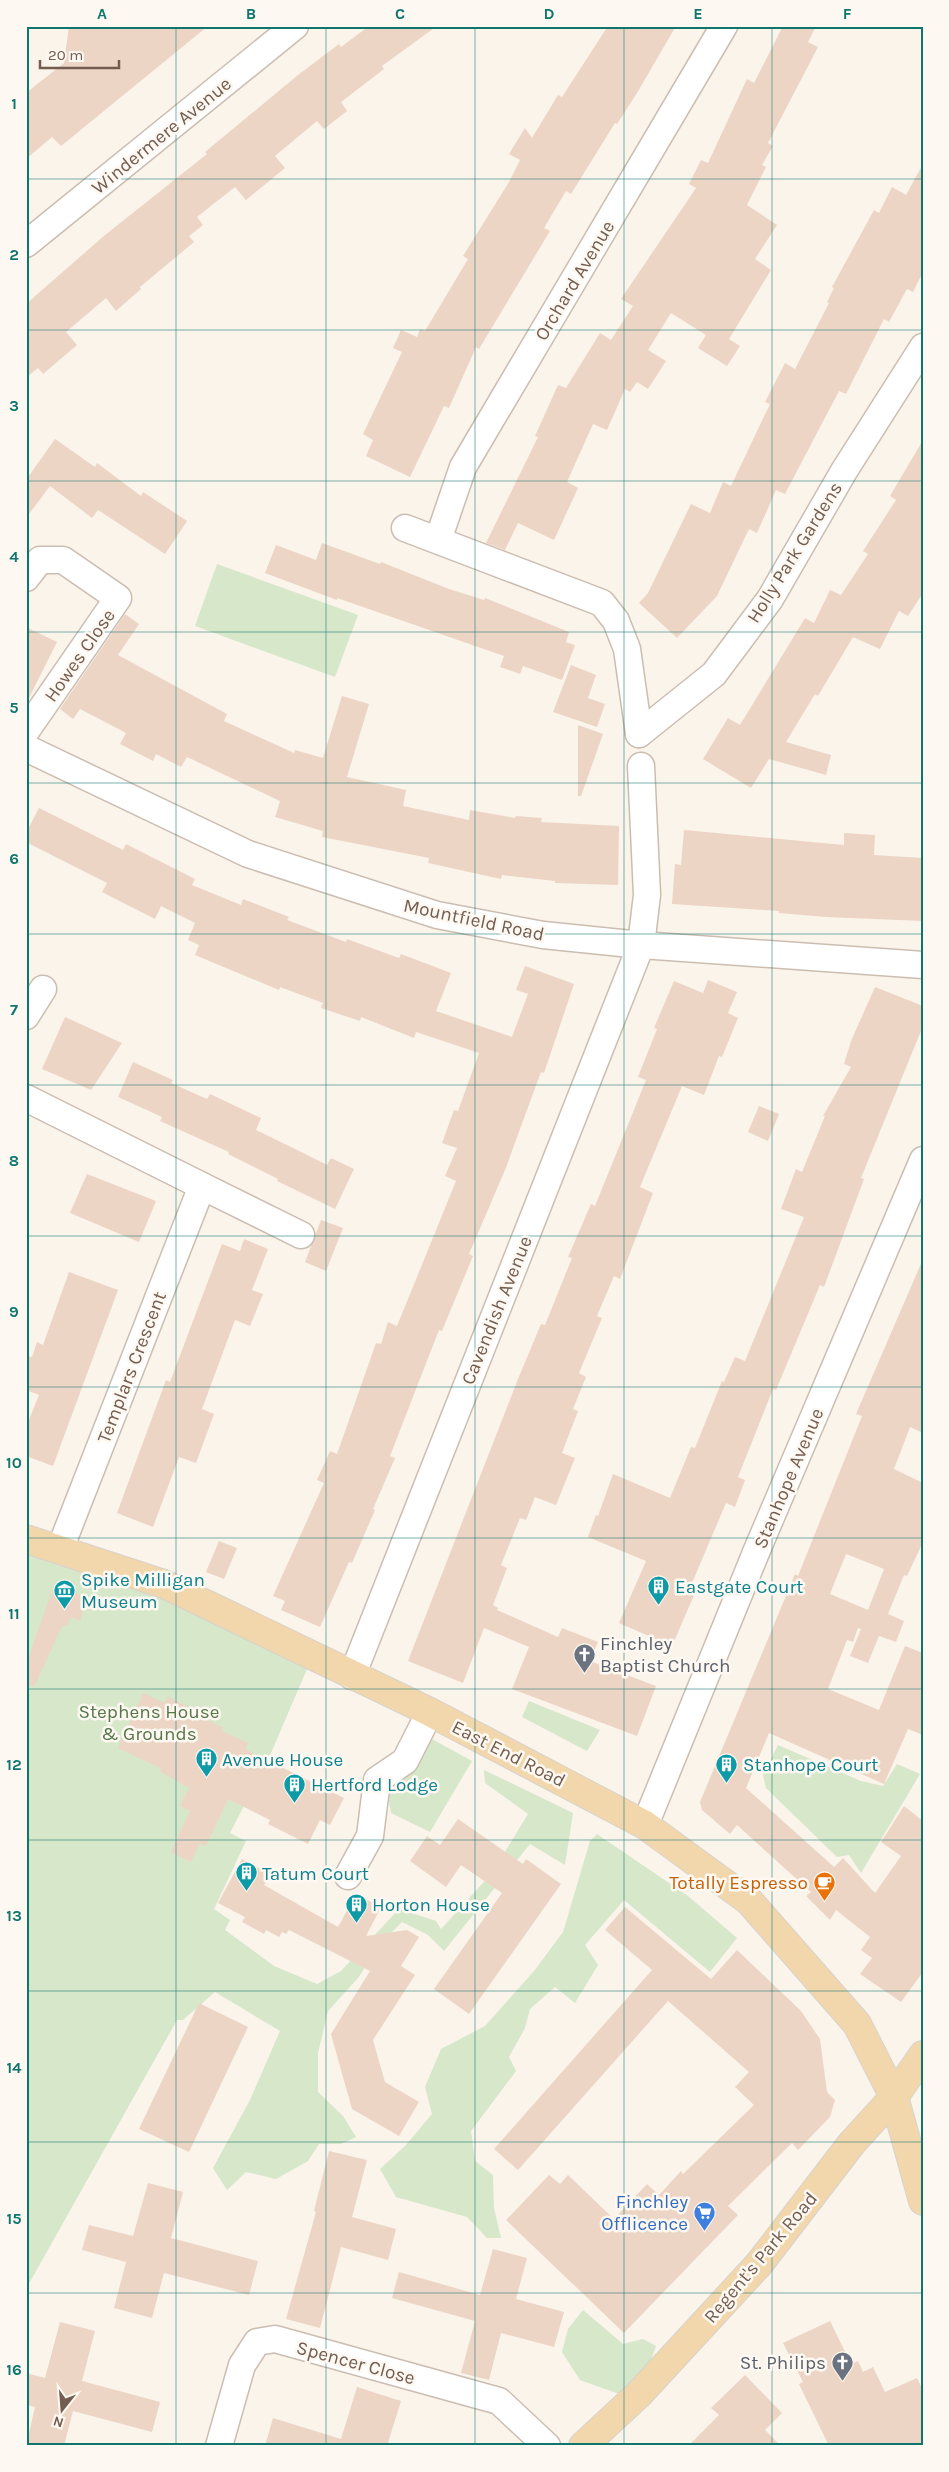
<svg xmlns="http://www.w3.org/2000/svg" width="949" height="2472" font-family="Karla,sans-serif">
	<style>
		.green { fill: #d6e7ca }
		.building { fill: #edd5c5; fill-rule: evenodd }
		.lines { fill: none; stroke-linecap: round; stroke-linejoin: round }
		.street-casing { stroke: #ccbdb1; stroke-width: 29 }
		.primary-casing { stroke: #d8d2ce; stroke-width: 30 }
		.street { stroke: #fff; stroke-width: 26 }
		.primary { stroke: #f1d7ab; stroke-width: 28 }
		.grid { fill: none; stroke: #0f766e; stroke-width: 1; stroke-opacity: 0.55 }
		.labels { text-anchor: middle; stroke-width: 5; stroke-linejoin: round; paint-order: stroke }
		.street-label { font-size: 19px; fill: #735d50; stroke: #fdf8f1 }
		.culture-label { font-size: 19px; fill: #0d838f; stroke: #fdf8f1; text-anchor: start }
		.worship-label { font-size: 19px; fill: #5b616d; stroke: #fdf8f1; text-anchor: start }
		.park-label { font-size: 19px; fill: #56774a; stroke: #fdf8f1 }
		.food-label { font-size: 19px; fill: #c56008; stroke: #fdf8f1; text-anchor: end }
		.shop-label { font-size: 19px; fill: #366cbe; stroke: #fdf8f1; text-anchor: end }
		.neatline { fill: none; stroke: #0f766e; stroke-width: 2 }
		.grid-label { font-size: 16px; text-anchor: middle; font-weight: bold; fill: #0f766e }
	</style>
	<rect width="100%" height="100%" fill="#faf4eb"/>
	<!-- green -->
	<g class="green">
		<path d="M217 564 358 615 335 677 195 626Z"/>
		<path d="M26 1539 310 1662 271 1753 230 1833 246 1841 214 1909 230 1920 225 1930 274 1966 317 1984 341 1971 399 1909 436 1921 441 1929 492 1873 528 1814 485 1783 484 1770 573 1813 565 1865 530 1844 444 1951 428 1935 402 1922 380 1944 358 1978 328 2011 318 2053V2092L343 2116 356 2137 341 2144H319L308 2161 276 2179 246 2172 227 2190 213 2168 250 2100 280 2031 215 1992 183 2020H177L26 2289Z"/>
		<path d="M529 1701 600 1730 587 1751 522 1717Z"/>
		<path d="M430 1738 472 1761 430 1832 391 1813 386 1783Z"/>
		<path d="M778 1745 861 1781 883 1786 897 1764 920 1774 861 1873 849 1855 837 1857 766 1788 763 1775Z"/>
		<path d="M597 1834 688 1896 737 1938 710 1972 624 1900 585 1945 598 1965 575 2003 555 1987 530 2009 525 2028 509 2057 516 2071 471 2131 475 2161 493 2175 494 2208 501 2238H487L467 2217 396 2197 380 2169 406 2145 432 2114 425 2087 441 2049 485 2026 534 1971 563 1932 590 1841Z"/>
		<path d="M583 2310 623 2344 643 2339 656 2346 644 2379 619 2394 580 2380 562 2352 568 2329Z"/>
	</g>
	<!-- building -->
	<g class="building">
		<path d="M69 26H208L61 146 52 137 26 159V93L64 63Z"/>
		<path d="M369 26H437L382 66 384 69 341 102 347 111 324 129 317 121 275 156 285 168 246 200 235 187 197 217 203 225 189 236 194 242 140 287 141 289 116 311 106 298 66 332 77 345 43 374 38 368 26 378V304L105 235 207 154 205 152 298 75 339 44 341 47Z"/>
		<path d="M608 26H676L637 93 617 124 615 123 571 194 566 191 544 228 550 231 479 349 476 347 449 408 444 406 410 477 366 456 373 440 363 434 402 352 393 348 401 330 417 337 420 329 425 331 468 259 463 256 509 182 520 160 509 154 525 128 532 138 558 95 562 97Z"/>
		<path d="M783 26H816L808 42 818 47 768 143 773 146 762 165 766 167 747 205 777 225 755 259 771 270 729 339 740 346 727 366 698 348 706 335 671 313 648 350 666 361 648 389 637 382 630 392 625 389 607 430 593 424 567 482 578 488 554 540 518 523 505 550 486 543 538 437 535 436 558 385 566 388 600 333 611 340 633 306 621 299 696 188 689 184 701 160 708 163 747 79 754 83Z"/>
		<path d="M923 164V272L913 292 907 289 889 322 884 319 846 394 839 391 785 494 776 490 757 533 749 529 717 596 677 638 639 603 648 593 691 504 710 513 723 482 731 486 770 404 765 402 785 363 795 369 829 303 827 302 834 288 832 287 874 210 879 213 892 187 906 195Z"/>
		<path d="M55 439 95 467 97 463 141 496 143 492 187 521 165 554 98 510 92 518 50 486 26 518V480Z"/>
		<path d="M923 440V593L908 616 899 611 880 649 853 637 818 696 815 694 786 742 831 755 826 775 769 759 751 788 703 759 728 718 740 725 805 618 814 623 830 590 841 595 868 554 863 551 896 500 890 496Z"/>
		<path d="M322 543 380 564 381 562 449 589 484 600 485 598 569 632 566 642 575 645 562 680 523 666 520 674 500 667 504 656 337 598V600L265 573 276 545 316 560Z"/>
		<path d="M125 614 139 624 118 655 227 714 224 721 294 753 295 750 323 758 342 696 369 704 347 777 406 790 403 806 469 820 470 810 515 818 516 816 542 818 541 822 619 826 618 885 555 883V881L502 875 501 879 428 863 429 858 322 837 323 831 275 817 280 801 187 757 181 767 156 754 153 761 120 744 126 733 80 709 73 719 60 709Z"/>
		<path d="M26 627 57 642 26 704Z"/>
		<path d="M571 665 596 675 588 698 605 704 597 727 553 712Z"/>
		<path d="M578 725 603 734 581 796H578Z"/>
		<path d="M39 808 123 850 126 844 195 879 192 885 241 905 243 899 289 917 287 920 346 942 347 939 399 958 401 954 451 973 436 1011 512 1037 528 994 516 990 525 966 574 984 544 1073 541 1072 505 1170 469 1254 473 1256 442 1331 439 1330 390 1456 395 1458 373 1509 375 1510 352 1563 349 1562 320 1627 281 1610 285 1601 273 1596 324 1483 317 1480 330 1451 337 1454 376 1343 381 1344 388 1322 397 1326 456 1181 445 1176 457 1148 442 1143 454 1110 458 1111 479 1053 416 1032 414 1038 361 1017 360 1021 321 1008 323 1003 280 987 279 990 195 955 199 945 188 940 195 923 161 906 155 919 102 892 107 883 26 842V833Z"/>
		<path d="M684 830 844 845V833L875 835 874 855 923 858V921L826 917 779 913V911L672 904 675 864 681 865Z"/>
		<path d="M708 980 737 992 728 1013 738 1018 722 1057 719 1056 704 1095 682 1086 640 1187 653 1193 620 1279 614 1276 597 1316 602 1318 579 1373 586 1377 573 1409 578 1411 562 1453 575 1458 556 1505 535 1497 526 1520 520 1518 501 1565 507 1568 493 1605 498 1608 497 1610 558 1637 562 1628 598 1642 590 1661 656 1686 637 1736 512 1689 529 1647 484 1628 463 1683 408 1661 518 1379 541 1324 545 1325 572 1258 568 1257 591 1204 595 1206 646 1080 638 1077 657 1029 654 1028 674 981 703 993Z"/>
		<path d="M875 987 923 1006V1026L861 1178 864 1179 824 1287 820 1285 776 1390 773 1389 738 1477 745 1480 735 1507 726 1503 692 1583 698 1586 672 1646 619 1623 646 1561 588 1537 596 1515 598 1516 613 1474 670 1498 691 1447 695 1448 722 1381 724 1382 735 1357 745 1361 804 1217 781 1209 796 1169 802 1172 825 1116H823L851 1067 844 1064 851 1041Z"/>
		<path d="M65 1017 122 1043 91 1090 42 1069Z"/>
		<path d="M133 1062 173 1080 171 1083 207 1099 210 1094 261 1118 256 1130 293 1148 327 1165 331 1158 354 1169 335 1209 277 1181 278 1179 228 1154 229 1152 160 1121 162 1117 118 1097Z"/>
		<path d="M759 1106 779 1114 768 1141 748 1132Z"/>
		<path d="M87 1174 156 1201 139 1242 70 1213Z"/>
		<path d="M321 1220 343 1228 326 1271 305 1262Z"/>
		<path d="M244 1239 268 1249 252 1290 263 1294 250 1326 235 1320 202 1409 214 1414 196 1463 179 1457 153 1527 117 1513 166 1380 170 1382 222 1244 240 1251Z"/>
		<path d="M923 1259V1433L910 1427 894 1469 923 1483V1542L907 1576 904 1575 888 1614 904 1621 896 1642 879 1636 868 1663 850 1656 861 1629 858 1628 853 1642 847 1640 828 1689 879 1710 905 1646 923 1653V1735L908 1729 884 1784 769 1733 746 1788 834 1867 843 1858 875 1893 901 1856 881 1842 904 1806 923 1821V1972L901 2002 860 1974 872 1958 861 1950 870 1937 836 1910 830 1920 806 1896 811 1892 737 1825 730 1834 702 1810 700 1802 795 1574 798 1576 862 1416 856 1414ZM846 1554 884 1569 868 1610 830 1594Z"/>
		<path d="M69 1272 118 1290 53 1466 26 1456V1427L39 1395 26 1390V1355L32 1357 37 1342 43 1345Z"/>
		<path d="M219 1541 237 1548 224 1579 206 1572Z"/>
		<path d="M54 1586 88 1597 80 1621 71 1617 68 1625 62 1626 34 1687 26 1684V1664Z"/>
		<path d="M143 1693 165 1703 168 1697 197 1711 196 1715 224 1728 222 1731 248 1743 245 1749 344 1798 330 1825 320 1820 308 1844 268 1824 270 1820 228 1799 206 1846 200 1843 191 1862 171 1852 190 1811 180 1806 189 1788 161 1772 160 1768 118 1748Z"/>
		<path d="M458 1819 523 1864 526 1859 561 1884 469 2014 434 1989 502 1893 461 1865 446 1887 410 1861 427 1836 440 1845Z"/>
		<path d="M242 1859 270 1874 264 1885 338 1927 356 1894 381 1907 366 1936 407 1930 419 1937 401 1966 415 1975 373 2040 385 2082 419 2102 399 2136 352 2109 331 2034 370 1971 289 1930 286 1934 282 1932 279 1937 266 1930 264 1934 242 1922 245 1917 218 1903Z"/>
		<path d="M625 1907 711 1979 737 1950 801 2011 820 2039 827 2092 835 2100 830 2117 798 2150 792 2143 728 2206 738 2215 624 2333 506 2220 549 2175 560 2184 568 2175 614 2219 647 2184 659 2195 681 2171 683 2174 754 2105 735 2087 749 2072 668 2001 518 2170 494 2149 652 1970 605 1930Z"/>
		<path d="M199 2003 248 2027 189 2152 139 2129Z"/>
		<path d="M329 2151 367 2160 352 2217 396 2229 388 2260 341 2247 320 2328 286 2319 316 2212 314 2211Z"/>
		<path d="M148 2183 183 2192 171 2238 258 2261 249 2295 164 2273 152 2318 114 2308 126 2262 82 2250 89 2225 133 2236Z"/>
		<path d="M493 2249 527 2258 516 2299 564 2312 554 2347 501 2333 489 2380 461 2373 475 2321 392 2298 399 2272 480 2295Z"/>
		<path d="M830 2321 851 2364 858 2361 863 2372 873 2367 885 2392 917 2378 923 2390V2446H829L799 2384 803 2382 783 2343Z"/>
		<path d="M60 2322 95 2331 82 2381 160 2402 152 2432 73 2411 64 2446H26L35 2407 26 2405V2373L45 2378Z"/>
		<path d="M745 2375 782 2413 765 2430 781 2446H688L719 2415 711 2408Z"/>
		<path d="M357 2387 401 2401 387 2446H265L273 2418 341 2439Z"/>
	</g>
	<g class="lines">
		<defs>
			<g id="street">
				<path d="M26 244 295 26"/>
				<path d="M405 528 602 603 616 621 627 649 639 734"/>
				<path d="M438 540 463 467 724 26"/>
				<path d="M26 578 40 560H63L118 598 26 731"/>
				<path d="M639 734 714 674 770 599 844 471 923 347"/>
				<path d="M26 748 248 854 437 915 543 935 641 945 923 965"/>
				<path d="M26 1016 43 989"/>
				<path d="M26 1098 202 1186 60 1549"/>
				<path d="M202 1186 301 1235"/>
				<path d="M352 1676 641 945 647 895 641 766"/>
				<path d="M645 1825 757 1550 923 1160"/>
				<path d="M348 1876 370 1836 377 1780 405 1761 430 1712"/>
				<path d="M219 2446 242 2365 257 2342 275 2339 499 2401 547 2446"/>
			</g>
			<g id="primary">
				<path d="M26 1539 164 1584 430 1712 645 1825 749 1901 857 2024 894 2097 923 2201"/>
				<path d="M583 2446 639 2394 759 2264 852 2143 894 2097 923 2055"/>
			</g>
		</defs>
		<!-- street casing -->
		<use href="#street" class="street-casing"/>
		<!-- primary casing -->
		<use href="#primary" class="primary-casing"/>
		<!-- street -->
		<use href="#street" class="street"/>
		<!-- primary -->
		<use href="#primary" class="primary"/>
	</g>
	<!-- grid -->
	<path class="grid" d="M176 26V2446M326 26V2446M475 26V2446M624 26V2446M772 26V2446M26 179H923M26 330H923M26 481H923M26 632H923M26 783H923M26 934H923M26 1085H923M26 1236H923M26 1387H923M26 1538H923M26 1689H923M26 1840H923M26 1991H923M26 2142H923M26 2293H923"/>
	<!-- icons -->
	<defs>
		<symbol id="building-pin" viewBox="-11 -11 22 30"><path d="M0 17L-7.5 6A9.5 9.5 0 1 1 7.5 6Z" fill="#0f9aa8" stroke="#fdf8f1"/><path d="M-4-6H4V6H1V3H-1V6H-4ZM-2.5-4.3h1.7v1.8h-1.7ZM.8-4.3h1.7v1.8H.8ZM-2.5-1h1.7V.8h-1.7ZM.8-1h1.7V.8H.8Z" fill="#fff"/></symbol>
		<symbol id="museum-pin" viewBox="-11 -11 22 30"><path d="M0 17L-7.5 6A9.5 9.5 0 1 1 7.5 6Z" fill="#0f9aa8" stroke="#fdf8f1"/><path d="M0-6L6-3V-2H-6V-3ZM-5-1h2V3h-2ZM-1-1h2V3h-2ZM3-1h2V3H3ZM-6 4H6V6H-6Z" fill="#fff"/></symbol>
		<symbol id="church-pin" viewBox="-11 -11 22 30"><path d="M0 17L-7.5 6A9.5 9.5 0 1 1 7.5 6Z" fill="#6b7280" stroke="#fdf8f1"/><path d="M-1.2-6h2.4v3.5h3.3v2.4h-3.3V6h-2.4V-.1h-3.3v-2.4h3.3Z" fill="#fff"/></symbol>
		<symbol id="cafe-pin" viewBox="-11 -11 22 30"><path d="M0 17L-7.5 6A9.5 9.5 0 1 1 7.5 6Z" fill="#e8710a" stroke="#fdf8f1"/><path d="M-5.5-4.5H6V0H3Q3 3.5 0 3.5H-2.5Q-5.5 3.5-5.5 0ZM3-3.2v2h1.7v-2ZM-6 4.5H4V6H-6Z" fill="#fff"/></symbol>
		<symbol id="supermarket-pin" viewBox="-11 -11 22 30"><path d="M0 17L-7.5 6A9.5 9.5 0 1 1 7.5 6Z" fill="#3f7fe0" stroke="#fdf8f1"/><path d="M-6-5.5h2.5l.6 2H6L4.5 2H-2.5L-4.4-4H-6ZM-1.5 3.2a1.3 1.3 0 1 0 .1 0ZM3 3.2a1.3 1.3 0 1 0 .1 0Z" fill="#fff"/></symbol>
	</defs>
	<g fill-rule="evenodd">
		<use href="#building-pin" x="646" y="1574" width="25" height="34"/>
		<use href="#museum-pin" x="52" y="1578" width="25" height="34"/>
		<use href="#church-pin" x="572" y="1642" width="25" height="34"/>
		<use href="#building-pin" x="194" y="1746" width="25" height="34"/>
		<use href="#building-pin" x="714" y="1752" width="25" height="34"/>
		<use href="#building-pin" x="282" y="1772" width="25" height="34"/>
		<use href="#building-pin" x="234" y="1860" width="25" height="34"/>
		<use href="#cafe-pin" x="812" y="1870" width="25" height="34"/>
		<use href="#building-pin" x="344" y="1892" width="25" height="34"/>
		<use href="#supermarket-pin" x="692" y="2200" width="25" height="34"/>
		<use href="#church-pin" x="830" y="2350" width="25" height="34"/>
	</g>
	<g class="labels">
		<!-- street labels -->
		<g class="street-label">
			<text transform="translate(161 135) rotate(-39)" y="7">Windermere Avenue</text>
			<text transform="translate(574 280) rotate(-59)" y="7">Orchard Avenue</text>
			<text transform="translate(794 552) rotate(-58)" y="7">Holly Park Gardens</text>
			<text transform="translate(79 655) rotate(-55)" y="7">Howes Close</text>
			<text transform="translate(474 919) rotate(12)" y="7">Mountfield Road</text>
			<text transform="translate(496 1310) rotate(-68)" y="7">Cavendish Avenue</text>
			<text transform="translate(131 1367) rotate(-69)" y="7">Templars Crescent</text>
			<text transform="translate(788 1478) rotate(-67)" y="7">Stanhope Avenue</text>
			<text transform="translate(509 1753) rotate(27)" y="7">East End Road</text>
			<text transform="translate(760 2257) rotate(-50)" y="7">Regent's Park Road</text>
			<text transform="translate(356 2362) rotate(15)" y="7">Spencer Close</text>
		</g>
		<!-- culture labels -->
		<g class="culture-label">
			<text x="81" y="1586">Spike Milligan<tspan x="81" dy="22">Museum</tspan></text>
			<text x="675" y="1593">Eastgate Court</text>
			<text x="222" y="1766">Avenue House</text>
			<text x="743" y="1771">Stanhope Court</text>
			<text x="311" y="1791">Hertford Lodge</text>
			<text x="262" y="1880">Tatum Court</text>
			<text x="372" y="1911">Horton House</text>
		</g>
		<!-- worship labels -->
		<g class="worship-label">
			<text x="600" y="1650">Finchley<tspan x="600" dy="22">Baptist Church</tspan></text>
			<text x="826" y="2369" text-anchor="end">St. Philips</text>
		</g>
		<!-- park labels -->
		<g class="park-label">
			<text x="149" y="1718">Stephens House<tspan x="149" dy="22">&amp; Grounds</tspan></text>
		</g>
		<!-- food labels -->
		<g class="food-label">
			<text x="808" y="1889">Totally Espresso</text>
		</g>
		<!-- shop labels -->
		<g class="shop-label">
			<text x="688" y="2208">Finchley<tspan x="688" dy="22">Offlicence</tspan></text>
		</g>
	</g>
	<!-- border -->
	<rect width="949" height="2472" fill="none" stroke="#fdf8f1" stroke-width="55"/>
	<!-- north arrow -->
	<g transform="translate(62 2410) rotate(197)" stroke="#fdf8f1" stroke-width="4" paint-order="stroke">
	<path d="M0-4L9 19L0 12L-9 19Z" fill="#735d50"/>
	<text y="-8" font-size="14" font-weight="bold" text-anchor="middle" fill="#735d50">N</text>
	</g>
	<!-- scale -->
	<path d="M40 60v8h79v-8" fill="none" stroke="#735d50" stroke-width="2.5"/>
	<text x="48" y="60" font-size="15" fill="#735d50" stroke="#fdf8f1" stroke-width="4" paint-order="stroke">20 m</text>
	<rect x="28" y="28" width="894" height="2416" class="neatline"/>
	<g class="grid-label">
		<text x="102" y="19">A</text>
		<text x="251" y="19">B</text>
		<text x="400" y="19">C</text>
		<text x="549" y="19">D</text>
		<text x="698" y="19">E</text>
		<text x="847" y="19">F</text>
		<text x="14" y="109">1</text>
		<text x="14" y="260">2</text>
		<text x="14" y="411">3</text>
		<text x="14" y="562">4</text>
		<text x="14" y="713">5</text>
		<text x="14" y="864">6</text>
		<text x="14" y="1015">7</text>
		<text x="14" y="1166">8</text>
		<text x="14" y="1317">9</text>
		<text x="14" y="1468">10</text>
		<text x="14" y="1619">11</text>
		<text x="14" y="1770">12</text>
		<text x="14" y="1921">13</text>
		<text x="14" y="2073">14</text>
		<text x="14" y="2224">15</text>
		<text x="14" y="2375">16</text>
	</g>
</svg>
